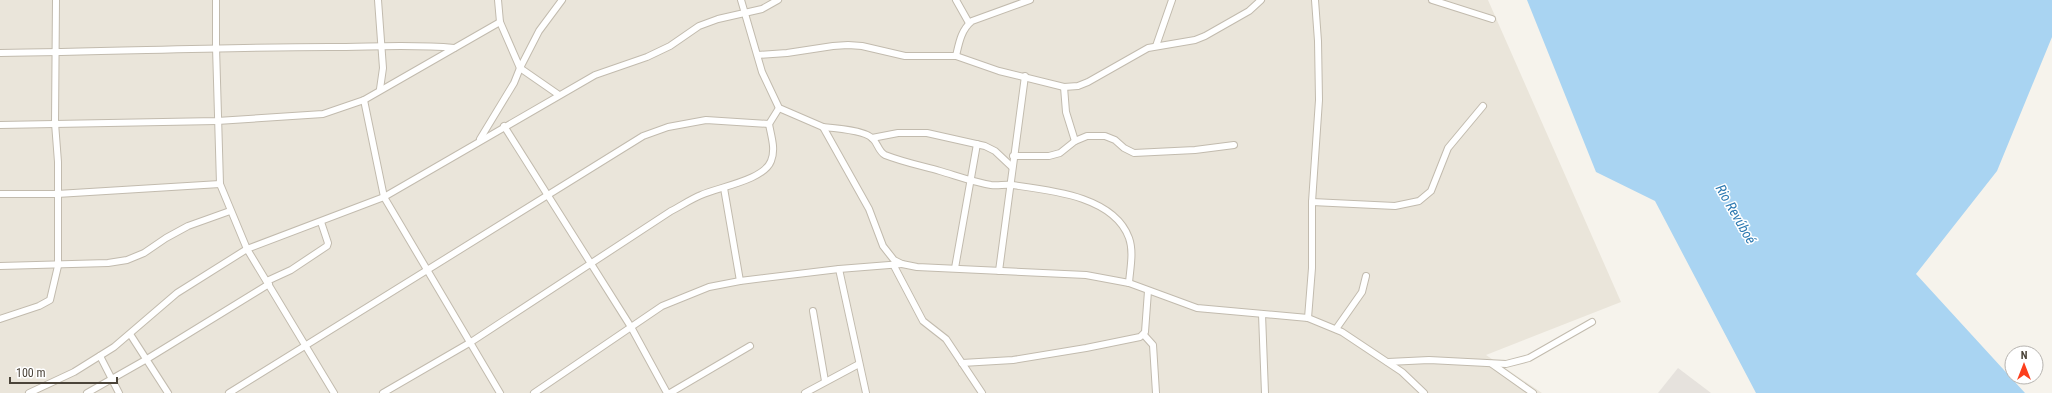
<svg xmlns="http://www.w3.org/2000/svg" width="2052" height="393" font-family="'Roboto Condensed',sans-serif">
	<style>
		.residential { fill: #eae5da }
		.industrial { fill: #e6e2dd }
		.water { fill: #a9d4f2 }
		.lines { fill: none; stroke-linecap: round; stroke-linejoin: round }
		.street-casing { stroke: #c2bbae; stroke-width: 8 }
		.street { stroke: #fff; stroke-width: 6 }
		.labels { text-anchor: middle; stroke-width: 3; stroke-linejoin: round; paint-order: stroke }
		.water-label { font-size: 14px; font-style: italic; fill: #2e7ab2; stroke: #fff }
	</style>
	<rect width="100%" height="100%" fill="#f6f3ec"/>
	<!-- residential -->
	<path class="residential" d="M0 0H1488L1621 302 1486 355 1542 393H0Z"/>
	<!-- industrial -->
	<path class="industrial" d="M1678 368 1711 393H1658Z"/>
	<!-- water -->
	<path class="water" d="M1527 0H2052V37L1997 171 1916 274 2025 393H1756L1655 201 1596 172Z"/>
	<g class="lines">
		<defs>
			<g id="street">
				<path d="M216 0V47L220 184 247 249 334 393"/>
				<path d="M378 0 383 68 380 89"/>
				<path d="M498 0 500 22 520 68 559 95"/>
				<path d="M741 0 762 72 779 108 823 127 869 209 883 246 894 260 902 264 917 267 1086 275 1129 283 1197 308 1308 318 1342 332 1402 372 1424 393"/>
				<path d="M956 0 969 23"/>
				<path d="M1432 0 1492 19"/>
				<path d="M1156 46 1172 0"/>
				<path d="M0 53C110 52 220 47 330 47 372 47 413 44 454 48"/>
				<path d="M758 55 787 53 833 46 848 45 862 46 905 56H956L999 71 1064 87 1078 86 1088 82 1148 48 1195 40 1205 36 1249 11 1261 0"/>
				<path d="M956 56C959 43 961 30 972 21L1030 0"/>
				<path d="M1064 87 1066 112 1075 141"/>
				<path d="M364 100 384 197 500 393"/>
				<path d="M0 125 217 121 323 114 364 100 500 22"/>
				<path d="M504 126 631 327 667 393"/>
				<path d="M823 127C835 128 864 130 872 138 878 143 878 151 885 155 903 162 922 166 940 171 957 176 973 182 991 185 998 186 1005 184 1012 185 1049 190 1114 196 1129 238 1134 252 1130 269 1129 283"/>
				<path d="M872 138 898 133H927L985 146 995 151 1012 167"/>
				<path d="M480 139 514 83 520 68 539 31 562 0"/>
				<path d="M1013 156H1049L1060 153 1075 141 1087 136H1105L1115 140 1124 148 1134 153 1195 150 1234 145"/>
				<path d="M724 188 740 281"/>
				<path d="M0 194H57L220 184"/>
				<path d="M1312 202 1395 206 1419 201 1431 191 1448 148 1483 106"/>
				<path d="M0 266 108 263 127 260 144 253 166 238 188 226 230 211"/>
				<path d="M894 266 923 321 946 339 982 393"/>
				<path d="M955 268 977 144"/>
				<path d="M839 269 866 393"/>
				<path d="M999 271 1025 76"/>
				<path d="M267 281 291 270 327 246 328 243 321 222"/>
				<path d="M813 311 825 381"/>
				<path d="M1262 314 1265 393"/>
				<path d="M1308 318 1312 268V202L1319 100 1318 41 1315 0"/>
				<path d="M0 319 39 306 50 300 58 266V162L55 123 56 0"/>
				<path d="M1336 329 1362 292 1366 276"/>
				<path d="M130 334 168 393"/>
				<path d="M1144 335 1153 345 1156 393"/>
				<path d="M100 356 119 393"/>
				<path d="M1388 362 1429 360 1506 364 1529 358 1592 322"/>
				<path d="M962 363 1013 360 1086 348 1140 337 1145 332 1148 291"/>
				<path d="M1492 364 1533 393"/>
				<path d="M29 393 74 372 114 347 177 293 247 249 384 197 595 75 647 57 670 46 699 26 718 19 762 9 778 0"/>
				<path d="M87 393 147 359 269 284"/>
				<path d="M229 393 643 136 668 127 706 120 769 124 779 108"/>
				<path d="M383 393 471 342 671 211C681 206 691 199 701 195 719 187 764 180 771 161 776 149 771 136 769 124"/>
				<path d="M534 393 662 306 709 287 740 281 839 269 902 264"/>
				<path d="M670 393 750 346"/>
				<path d="M805 393 859 364"/>
			</g>
		</defs>
		<!-- street casing -->
		<use href="#street" class="street-casing"/>
		<!-- street -->
		<use href="#street" class="street"/>
	</g>
	<g class="labels">
		<!-- water labels -->
		<g class="water-label">
			<text transform="translate(1736 214) rotate(60)" y="5">Rio Revúboé</text>
		</g>
	</g>
	<!-- north arrow -->
	<g transform="translate(2024 365)"><circle r="19" fill="#ffffff" stroke="#b7b4b0"/>
	<path d="M0-3L7 15L0 10L-7 15Z" fill="#fc3f1d"/>
	<text y="-6" font-size="11" font-weight="bold" text-anchor="middle" fill="#4b4439">N</text>
	</g>
	<!-- scale -->
	<path d="M10 377v6h107v-6" fill="none" stroke="#4b4439" stroke-width="2"/>
	<text x="16" y="377" font-size="12" fill="#4b4439" stroke="#ffffff" stroke-width="3" paint-order="stroke">100 m</text>
</svg>
